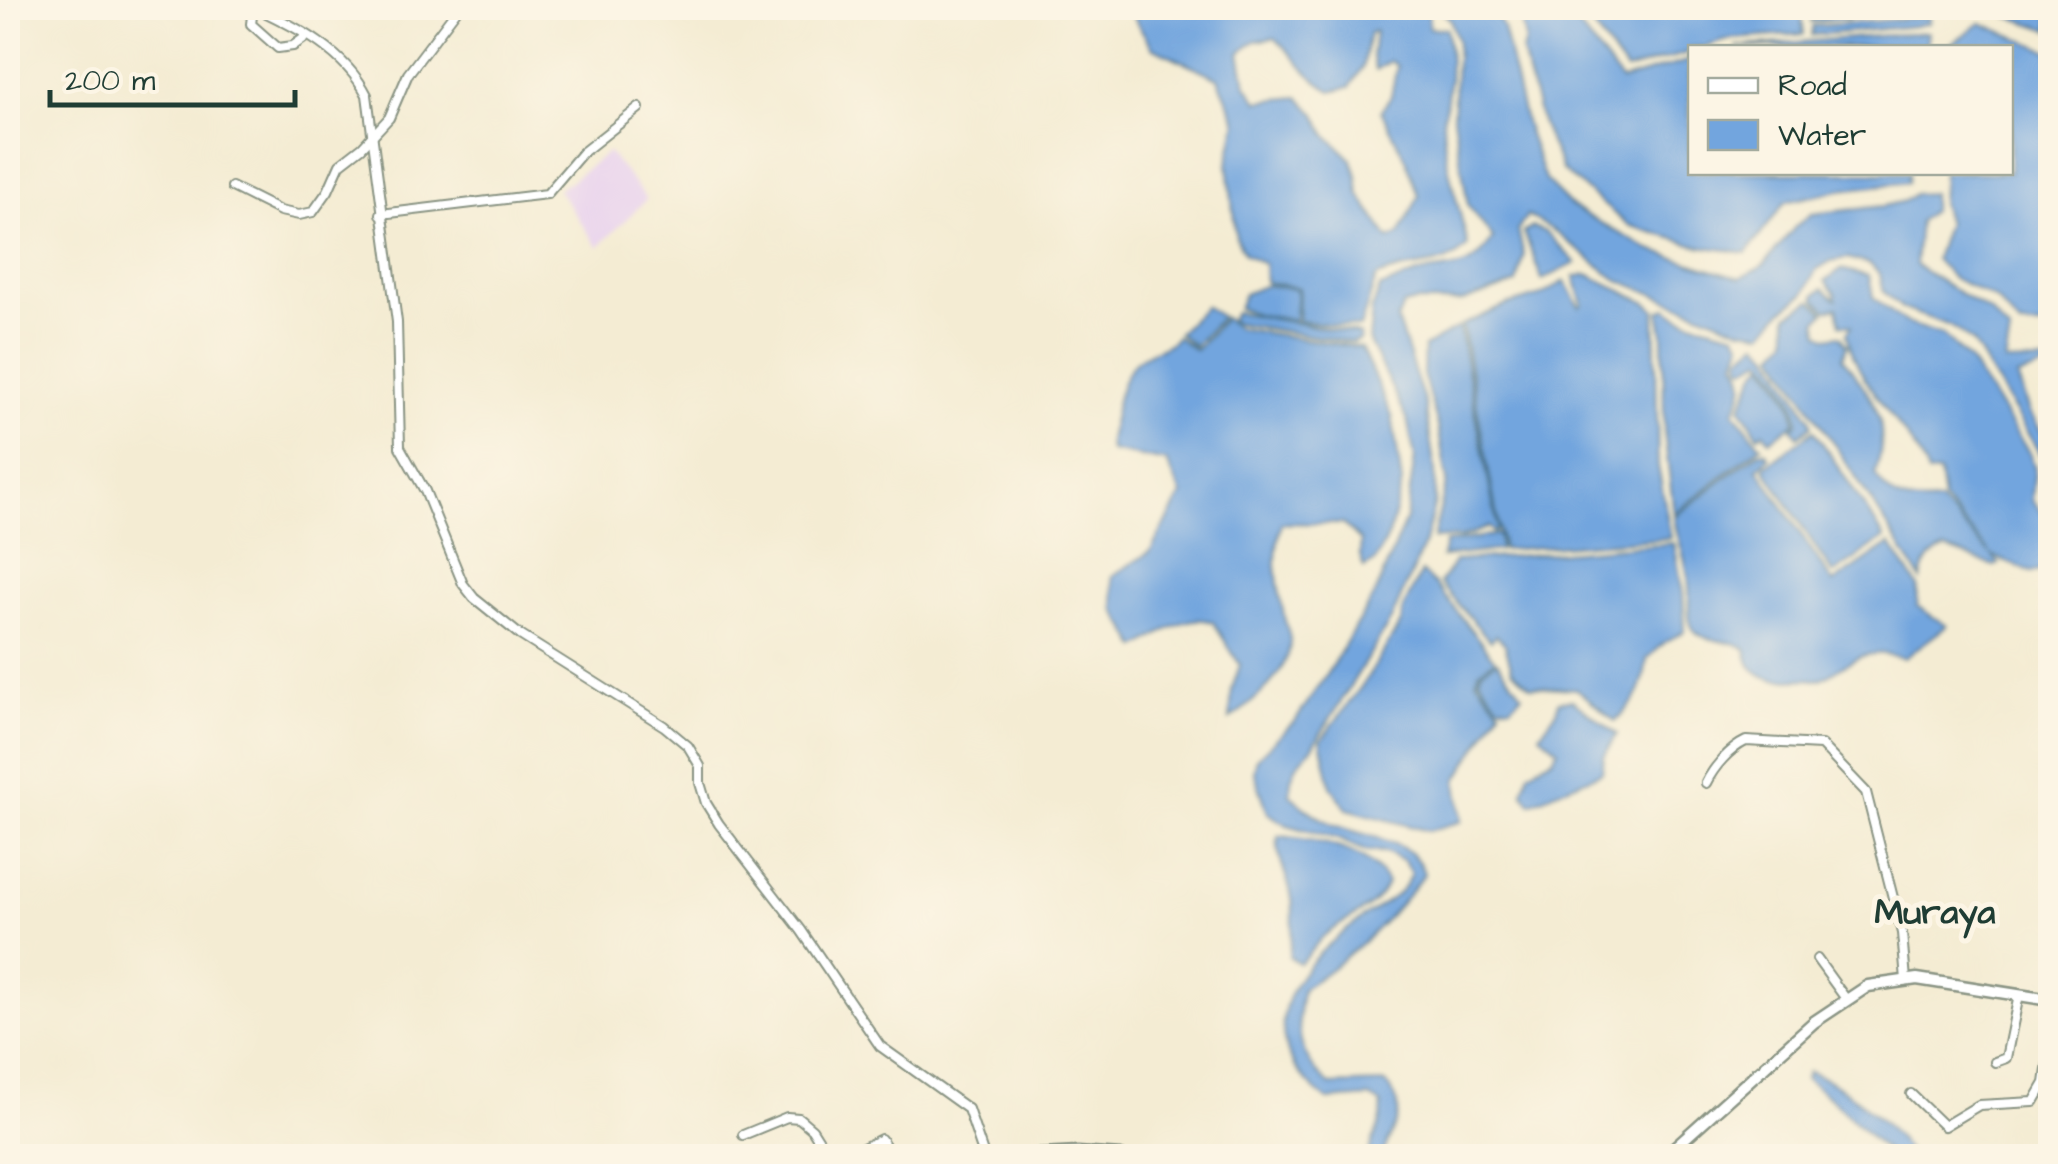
<svg xmlns="http://www.w3.org/2000/svg" width="2058" height="1164" font-family="'Architects Daughter',sans-serif">
	<style>
		.built { fill: #e8d2ee }
		.water { fill: #72a5de; stroke: #487189; stroke-width: 2.5; fill-rule: evenodd }
		.lines { fill: none; stroke-linecap: round; stroke-linejoin: round }
		.minor-casing { stroke: #8a9484; stroke-width: 12 }
		.major-casing { stroke: #8a9484; stroke-width: 15 }
		.minor { stroke: #fff; stroke-width: 8 }
		.major { stroke: #fff; stroke-width: 10 }
		.labels { text-anchor: middle; stroke-width: 10; stroke-linejoin: round; paint-order: stroke }
		.neighbourhood-label { font-size: 35px; font-weight: bold; fill: #1f3d34; stroke: #fcf5e5 }
	</style>
	<rect width="100%" height="100%" fill="#fcf5e5"/>
	<filter id="ink" filterUnits="userSpaceOnUse"><feTurbulence type="fractalNoise" baseFrequency=".01" numOctaves="2"/><feDisplacementMap in="SourceGraphic" scale="20" xChannelSelector="R" yChannelSelector="G"/><feConvolveMatrix kernelMatrix="1 2 1 2 8 2 1 2 1" color-interpolation-filters="sRGB"/></filter>
	<filter id="wash" filterUnits="userSpaceOnUse"><feTurbulence type="fractalNoise" baseFrequency=".0048" numOctaves="4" result="noise"/><feDisplacementMap in="SourceGraphic" scale="40" xChannelSelector="R" yChannelSelector="G"/><feGaussianBlur stdDeviation="2.25" result="paint"/><feColorMatrix in="noise" values="0 0 0 0 0 0 0 0 0 0 0 0 0 0 0 0 0 1.4 0 .05"/><feComposite in="paint" operator="in"/></filter>
	<g filter="url(#wash)">
		<rect width="100%" height="100%" fill="#f4ecd3"/>
		<!-- built -->
		<path class="built" d="M608 152 647 199 598 247 558 190Z"/>
		<!-- water -->
		<g class="water">
			<path d="M1128 8H1373L1428 13 1429 28H1446C1451 52 1451 74 1447 99 1446 107 1443 114 1443 122 1444 166 1459 204 1468 246 1447 271 1404 263 1376 278L1360 328 1298 321 1299 288 1265 282 1264 264 1245 254 1236 238 1228 164 1237 121 1218 78 1152 47ZM1375 31 1372 56 1375 70 1390 61 1397 66 1391 96 1381 111 1406 159 1419 196 1399 235 1389 239 1359 194 1357 175 1352 160 1326 134 1316 114 1299 97 1258 101 1246 84 1240 53 1255 41 1275 38C1295 56 1308 78 1331 91L1350 87 1363 66 1369 33Z"/>
			<path d="M1439 8H1494L1503 28 1526 126 1545 180 1572 207 1650 250 1740 278 1763 266 1796 226 1811 214 1884 206 1905 201 1914 194 1932 193V210L1919 221 1915 265 1991 313 2010 334 2005 363 2050 362V366L2017 377 2029 412 2050 445V498L2047 490 2046 464 1973 343 1951 326 1903 309 1884 292 1880 274 1870 264 1848 258 1831 261 1816 270 1804 294 1783 310 1764 332 1742 329 1616 279 1553 230 1527 215 1518 230 1524 256 1517 283 1462 302H1415L1403 305 1397 320 1425 404 1435 471V502L1425 542 1391 620 1312 748 1296 766 1291 779 1290 795C1302 806 1315 816 1330 823 1359 837 1415 837 1424 874 1393 917 1349 959 1303 988 1294 1026 1298 1059 1330 1085L1386 1083C1411 1113 1392 1126 1382 1156H1368C1371 1139 1385 1123 1381 1104L1370 1097 1328 1100C1302 1081 1281 1055 1283 1022 1286 974 1336 936 1374 910 1391 899 1404 893 1411 873L1404 862 1386 852 1365 851 1338 839 1287 825 1268 813 1254 771 1257 758 1296 720 1332 666 1375 594 1406 519 1415 457 1407 419 1369 342 1372 310 1380 288C1392 284 1405 277 1418 274 1454 265 1471 275 1493 238L1468 205 1453 117 1457 41 1450 19Z"/>
			<path d="M1519 8 1566 10 1621 81 1690 60V172L1909 173 1908 182 1839 190 1785 202 1747 253 1699 246 1628 225 1562 170 1542 125 1522 53 1525 40Z"/>
			<path d="M1578 8H1807L1802 20 1804 34 1731 39 1704 47 1690 48V52L1626 71Z"/>
			<path d="M1816 8H1946L1811 22Z"/>
			<path d="M1983 8H2050V30Z"/>
			<path d="M1929 17V23L1915 26 1812 35 1813 26H1816Z"/>
			<path d="M1981 23 2050 51V327H2020L1996 300 1951 277 1935 259 1947 223 1941 203 1943 173 2010 172V48L1952 47V43Z"/>
			<path d="M1928 32 1926 47H1736Z"/>
			<path d="M1533 227 1546 232 1576 263 1542 280 1524 232Z"/>
			<path d="M1841 269 1869 276 1873 297 1905 323 1943 335 1970 362 2030 454 2035 468 2032 500 2050 521V570L2031 572 1993 556 1999 564 1994 566 1946 549C1930 556 1923 562 1921 580L1897 541 1775 353 1788 339V315L1811 300 1825 312 1817 321 1820 333 1827 337 1841 335 1847 345 1843 358C1874 400 1892 420 1875 474 1891 502 1910 505 1940 502L1990 553 1943 500 1939 473 1928 474C1908 425 1858 390 1847 333L1852 325 1841 324 1838 307 1827 310 1816 300 1815 295 1823 289 1837 299 1836 293 1825 281Z"/>
			<path d="M1587 274 1646 302 1655 309 1658 466 1671 538 1503 550 1462 325 1507 305 1542 295 1565 281 1580 307 1583 304 1575 277Z"/>
			<path d="M1266 285 1297 289 1295 320 1259 315 1238 308 1244 294Z"/>
			<path d="M1205 306 1221 317 1194 346 1178 333Z"/>
			<path d="M1667 308C1682 322 1715 327 1736 333L1742 343 1736 361C1748 380 1744 392 1734 411L1761 446 1674 514 1664 432 1663 333 1659 311Z"/>
			<path d="M1235 312 1354 333 1360 335V340L1352 343 1235 323 1230 319Z"/>
			<path d="M1224 318 1237 328 1361 348 1392 416 1402 483 1389 535 1374 562 1364 568 1360 556 1361 541 1343 524 1282 523C1271 561 1277 579 1284 616 1285 623 1289 632 1290 639 1291 671 1254 702 1230 719L1232 689 1240 665 1213 622C1185 613 1161 634 1138 648L1115 609 1112 576 1150 552 1182 495 1167 462 1110 451 1109 441C1114 416 1118 371 1142 357 1155 349 1165 349 1177 337L1195 350Z"/>
			<path d="M1459 327 1498 530 1493 532 1489 527 1462 537 1433 539 1447 481 1438 426 1423 374 1424 347Z"/>
			<path d="M1758 342 1770 353 1811 419 1812 425 1798 436 1792 428 1798 423C1798 402 1778 374 1763 359L1745 368 1741 364V356Z"/>
			<path d="M1765 363C1777 381 1795 400 1795 423L1769 440 1764 432 1758 435 1741 407 1756 372Z"/>
			<path d="M1814 430 1885 538 1833 574 1764 467Z"/>
			<path d="M1765 451 1769 457 1758 468 1833 583 1890 544 1918 587 1917 606 1947 626 1904 658C1894 656 1882 652 1872 654 1853 656 1839 670 1823 678 1814 682 1817 679 1807 679 1780 680 1752 685 1746 649 1730 637 1711 645 1696 632 1685 623 1690 600 1689 587 1688 563 1677 540 1674 517L1759 452Z"/>
			<path d="M1498 534 1500 550 1442 557 1445 543Z"/>
			<path d="M1674 543 1683 594 1685 631 1665 642 1647 659C1643 690 1638 700 1615 721L1577 689 1531 686 1512 670 1505 644 1496 635 1490 641 1440 583 1455 561Z"/>
			<path d="M1421 572 1436 585 1495 660 1479 671 1476 679 1500 709 1457 780 1462 821 1428 831 1347 809 1331 786 1321 740 1364 683 1401 623 1403 609Z"/>
			<path d="M1497 661 1522 694 1511 706 1498 704 1479 678 1482 670Z"/>
			<path d="M1572 700 1617 734 1604 756 1602 772 1531 803 1523 792 1529 772 1553 758 1558 749 1540 734 1556 712 1559 701Z"/>
			<path d="M1278 836C1313 839 1369 848 1387 883 1376 910 1348 917 1326 934 1316 942 1311 954 1299 963L1289 957C1291 939 1295 918 1292 899 1289 876 1276 860 1278 836Z"/>
			<path d="M1807 1072C1840 1080 1894 1128 1911 1156H1891L1830 1098 1805 1079Z"/>
		</g>
	</g>
	<g filter="url(#ink)">
		<g class="lines">
			<defs>
				<g id="minor">
					<path d="M22 8H68"/>
					<path d="M253 8 251 24 278 48 293 46 307 36"/>
					<path d="M256 8C299 28 345 52 367 95L397 322 400 447 425 491 463 584 474 598 520 635 664 726 688 746 700 766V783L706 803 719 824 801 930 880 1046 968 1109 984 1156"/>
					<path d="M232 187 280 211 299 215 313 212 328 191 340 164 362 147 389 118 408 74 458 8"/>
					<path d="M381 214 547 194 582 153 639 108"/>
					<path d="M1706 783C1714 767 1729 749 1746 741L1821 745 1866 792 1902 933 1906 980"/>
					<path d="M1817 959 1846 999"/>
					<path d="M1995 1062 2006 1058 2019 995"/>
					<path d="M1911 1094 1944 1126 1979 1105 2034 1102 2045 1083 2050 1048"/>
					<path d="M743 1135 787 1117 799 1118 812 1129 829 1156"/>
					<path d="M847 1156 881 1139 892 1156"/>
				</g>
				<g id="major">
					<path d="M1022 1156 1078 1153 1121 1156"/>
					<path d="M1665 1156 1814 1022 1868 986 1917 979 2050 1000"/>
				</g>
			</defs>
			<!-- minor casing -->
			<use href="#minor" class="minor-casing"/>
			<!-- major casing -->
			<use href="#major" class="major-casing"/>
			<!-- minor -->
			<use href="#minor" class="minor"/>
			<!-- major -->
			<use href="#major" class="major"/>
		</g>
	</g>
	<g class="labels">
		<!-- neighbourhood labels -->
		<g class="neighbourhood-label">
			<text x="1935" y="923">Muraya</text>
		</g>
	</g>
	<!-- margin -->
	<rect width="2058" height="1164" fill="none" stroke="#fcf5e5" stroke-width="40"/>
	<!-- legend -->
	<rect x="1688" y="45" width="325" height="130" fill="#fcf5e5" stroke="#a4ab9e" stroke-width="2.5"/>
	<rect x="1708" y="78" width="50" height="15" fill="#ffffff" stroke="#a4ab9e" stroke-width="2.5"/>
	<text x="1778" y="95" font-size="30" fill="#1f3d34">Road</text>
	<rect x="1708" y="120" width="50" height="30" fill="#72a5de" stroke="#a4ab9e" stroke-width="2.5"/>
	<text x="1778" y="145" font-size="30" fill="#1f3d34">Water</text>
	<!-- scale -->
	<path d="M50 90v15h245v-15" fill="none" stroke="#1f3d34" stroke-width="5"/>
	<text x="65" y="90" font-size="30" fill="#1f3d34" stroke="#fcf5e5" stroke-width="8" paint-order="stroke">200 m</text>
</svg>
